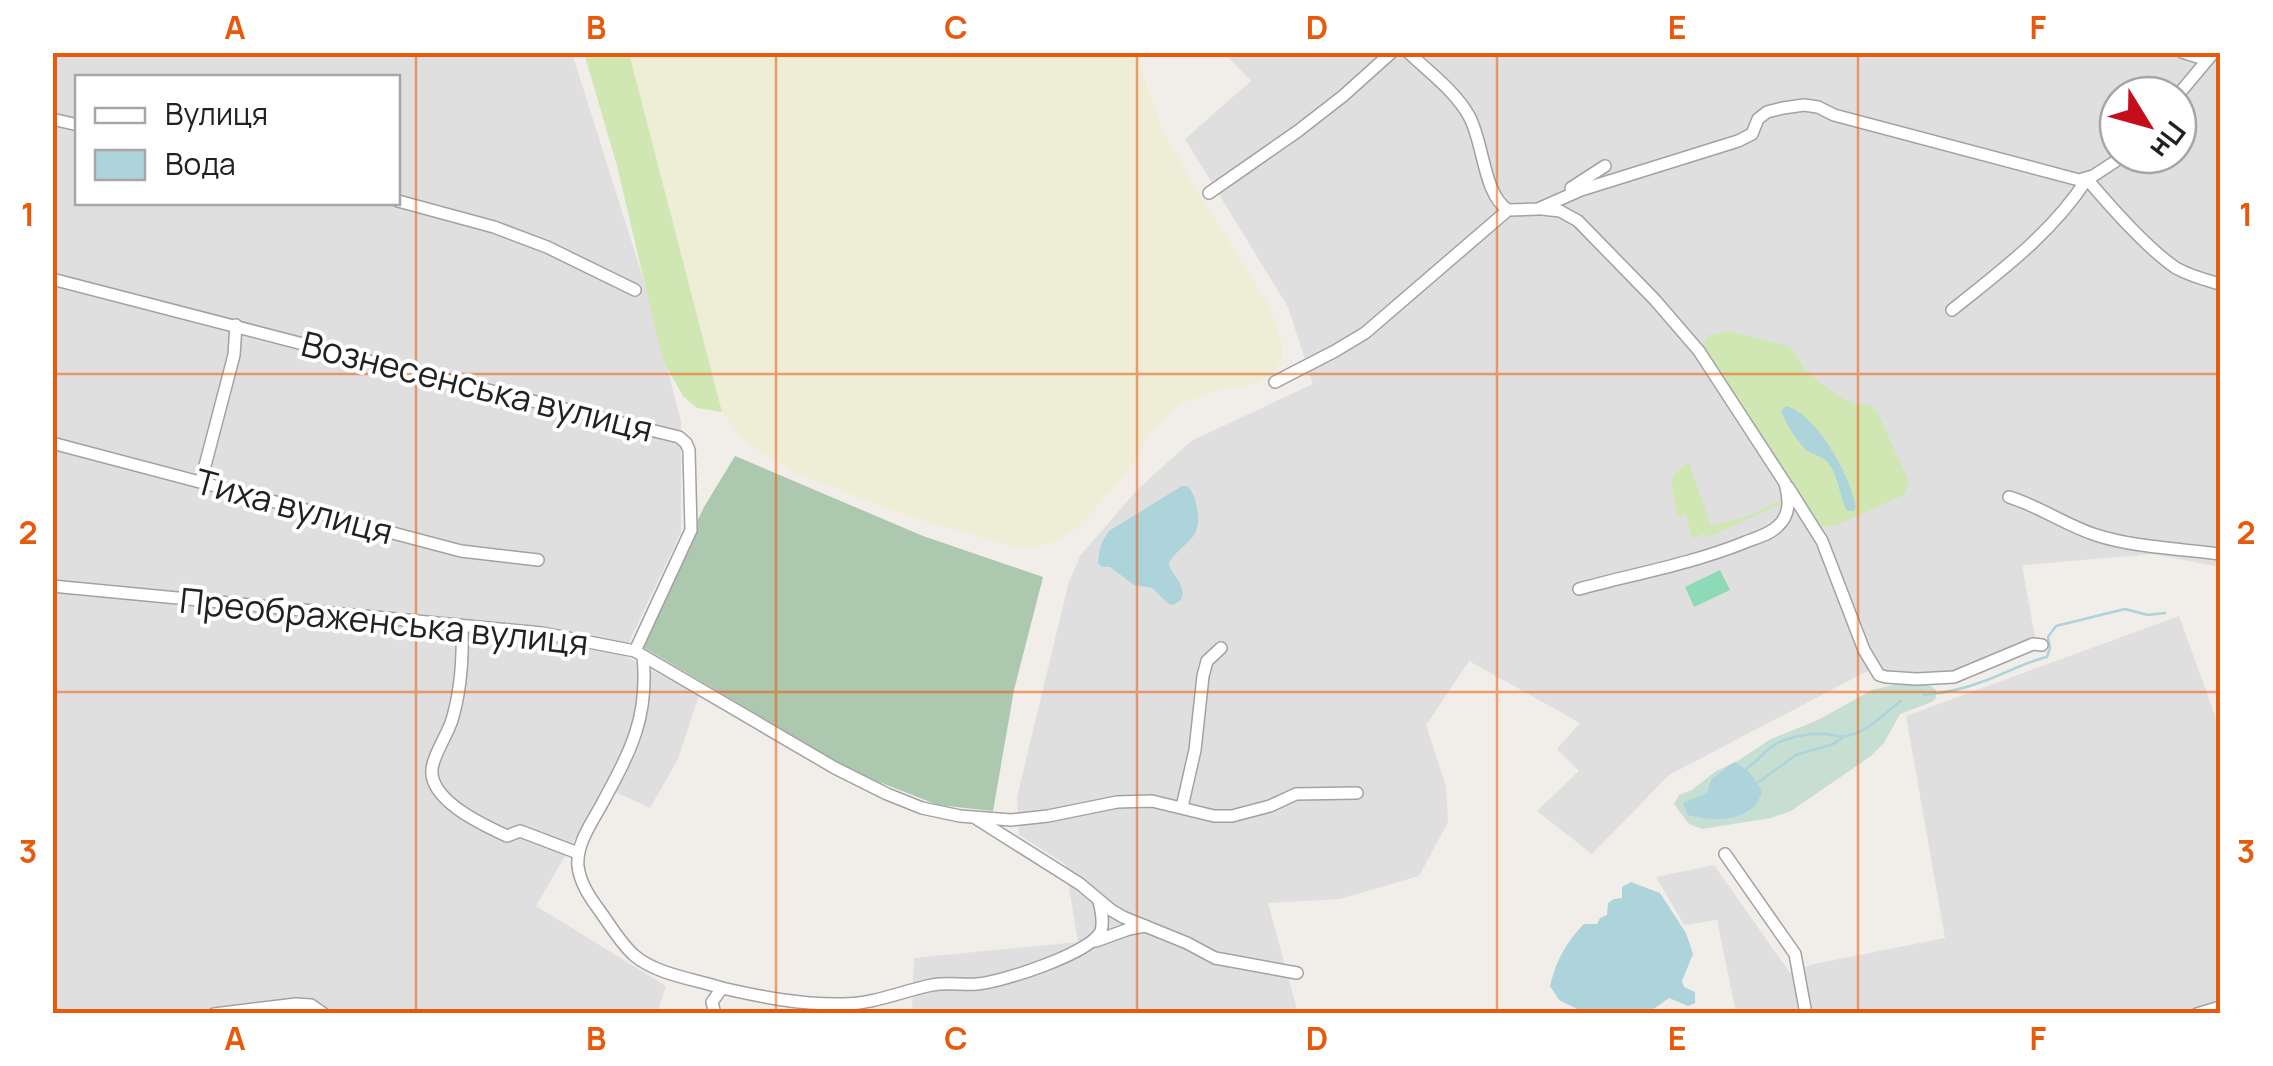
<svg xmlns="http://www.w3.org/2000/svg" width="2273" height="1066" font-family="Manrope,sans-serif">
	<style>
		.residential { fill: #dfdfdf; fill-rule: evenodd }
		.farmland { fill: #eeeed6 }
		.grass { fill: #d1e7b3 }
		.wetland { fill: #c7ded2 }
		.cemetery { fill: #acc8ae }
		.pitch { fill: #8ddab6 }
		.water { fill: #add4db }
		.lines { fill: none; stroke-linecap: round; stroke-linejoin: round }
		.stream { stroke: #add4db; stroke-width: 2.5 }
		.minor-casing { stroke: #a2a2a2; stroke-width: 14 }
		.minor { stroke: #fff; stroke-width: 11 }
		.grid { fill: none; stroke: #e8590c; stroke-width: 2.5; stroke-opacity: 0.55 }
		.labels { text-anchor: middle; stroke-width: 8; stroke-linejoin: round; paint-order: stroke }
		.street-label { font-size: 35px; fill: #212121; stroke: #fff }
		.neatline { fill: none; stroke: #e8590c; stroke-width: 4 }
		.grid-label { font-size: 32px; text-anchor: middle; font-weight: bold; fill: #e8590c }
	</style>
	<rect width="100%" height="100%" fill="#f1eee9"/>
	<!-- residential -->
	<g class="residential">
		<path d="M52 53H572L649 297 681 421V532L623 655 699 695 678 759 650 808 605 787 536 906 666 986 657 1013H53ZM78 78H398V202H78Z"/>
		<path d="M1224 53H2220V567L2153 554 2022 565 2035 637 1954 677H1886L1877 666 1669 775 1592 854 1537 811 1579 771 1557 749 1580 723 1469 661 1426 725 1446 786 1448 822 1419 876 1340 899 1268 903 1298 1013 1190 1014 1186 1010 1113 1014H912L914 958 1078 942 1065 864 1019 835 1017 797 1068 585 1080 556 1137 490 1191 441 1313 384 1288 307 1185 139 1251 81ZM2118 95H2178V155H2118Z"/>
		<path d="M2179 616 2220 729V1003L2181 1014 1736 1013 1717 920 1684 925 1656 877 1714 865 1790 973 1814 964 1945 938 1906 716Z"/>
	</g>
	<!-- farmland -->
	<path class="farmland" d="M629 53H1138L1144 79 1164 133 1189 177 1270 307 1282 343V357L1275 371 1258 384 1222 389 1182 403 1153 428 1129 471 1078 527 1059 540 1040 546 1019 548 917 519 795 473 761 452 740 436 722 412Z"/>
	<!-- grass -->
	<g class="grass">
		<path d="M584 53H629L722 412 697 408 683 396 663 361 617 166Z"/>
		<path d="M1730 331 1788 346C1799 354 1799 364 1808 372 1822 385 1839 398 1857 405 1866 402 1870 404 1877 411L1908 479V485L1904 495 1835 526 1822 527 1818 524 1702 347 1708 335Z"/>
		<path d="M1689 463 1711 526 1751 515 1784 498 1783 503 1707 538 1705 533 1692 539 1686 514 1676 517C1678 492 1659 480 1689 463Z"/>
	</g>
	<!-- wetland -->
	<path class="wetland" d="M1918 684 1931 686 1936 690V698L1932 702 1900 714 1884 743 1871 756 1791 811 1771 818 1702 829 1689 824 1674 804 1679 795 1692 790 1716 771 1739 760 1771 739 1818 720 1872 690 1893 685Z"/>
	<!-- cemetery -->
	<path class="cemetery" d="M735 456 923 536 1043 577 1014 690 993 811 938 805 856 773 638 644 704 507Z"/>
	<!-- pitch -->
	<path class="pitch" d="M1720 570 1730 590 1694 607 1685 587Z"/>
	<!-- water -->
	<g class="water">
		<path d="M1786 406C1817 414 1852 478 1856 508L1853 511H1847C1839 496 1839 477 1829 464 1824 457 1816 456 1808 451 1798 444 1785 422 1781 411Z"/>
		<path d="M1182 486H1187C1194 493 1195 498 1197 508 1203 541 1184 539 1169 563L1170 568 1180 583 1183 593 1181 600 1173 605 1169 604 1152 588 1134 585 1110 567H1102L1098 563C1099 550 1101 542 1109 531Z"/>
		<path d="M1735 762 1749 772 1762 791C1754 823 1714 822 1688 815L1683 803 1707 793 1712 778C1716 777 1727 766 1735 762Z"/>
		<path d="M1631 882 1660 893 1686 933 1693 954 1682 981 1684 987 1695 992V1003L1688 1006 1669 998 1648 1013H1585L1559 1000 1550 986C1556 961 1566 942 1584 924H1597L1600 918 1607 915 1608 903 1614 899 1622 898V887Z"/>
	</g>
	<g class="lines">
		<!-- stream -->
		<g class="stream">
			<path d="M1924 695C1945 693 1967 688 1987 680 2008 672 2026 662 2047 657L2050 648 2048 637 2056 626 2125 609 2148 615 2165 613"/>
			<path d="M1745 770C1757 762 1765 750 1776 744 1789 737 1809 733 1823 734 1832 734 1839 738 1847 736 1870 731 1883 714 1901 701"/>
			<path d="M1757 783 1796 755 1833 744 1842 738"/>
		</g>
		<defs>
			<g id="minor">
				<path d="M1408 52C1429 72 1455 91 1469 116 1484 143 1483 194 1508 210"/>
				<path d="M2182 52 2207 60"/>
				<path d="M2178 95 2214 52"/>
				<path d="M52 119 78 125"/>
				<path d="M1571 188 1605 166"/>
				<path d="M1209 193 1298 131 1343 96 1392 52"/>
				<path d="M398 201 494 227 547 247 635 290"/>
				<path d="M1542 209 1560 211 1578 221 1655 300 1699 351 1785 483C1789 499 1791 514 1778 526 1769 535 1755 538 1743 543 1691 564 1633 574 1579 589"/>
				<path d="M52 279 357 358 679 437 686 443 689 450 691 530 635 651"/>
				<path d="M1952 310C2002 270 2052 233 2087 179 2109 205 2148 249 2176 268 2190 276 2206 280 2220 284"/>
				<path d="M1275 382 1335 351 1365 333 1508 210 1538 209 1581 190 1738 141 1752 134 1758 119 1767 112 1783 108 1804 105 1818 107 1834 115 2079 180 2093 176 2125 155"/>
				<path d="M52 443 461 551 538 560"/>
				<path d="M201 481 234 355 236 325"/>
				<path d="M1788 487 1822 541 1864 650 1879 675 1886 677 1917 679 1954 677 2033 644 2042 645"/>
				<path d="M2009 497C2039 506 2065 525 2096 535 2132 547 2182 549 2220 554"/>
				<path d="M52 586 542 633 635 651 835 768 887 794 922 808 960 816 1011 820 1048 816 1117 802 1152 801 1214 816H1232L1270 806 1296 794 1357 793"/>
				<path d="M462 626C463 657 461 690 452 720 447 735 437 749 433 764 423 798 483 825 507 836L520 831 578 853"/>
				<path d="M643 656C649 717 631 750 603 802 593 821 576 843 578 866 580 884 591 899 602 914 612 928 622 945 635 956 658 975 695 979 722 988"/>
				<path d="M1182 807 1195 750 1203 676 1207 661 1221 648"/>
				<path d="M977 819 1080 884 1111 910 1123 917 1187 943 1215 958 1297 973"/>
				<path d="M1725 854 1795 954 1806 1014"/>
				<path d="M1096 941 1129 929 1145 926"/>
				<path d="M214 1014 296 1004 311 1005 324 1014"/>
				<path d="M715 1014 712 1002 722 988C762 997 801 1005 843 1004 874 1004 902 991 932 985 947 982 962 985 977 984 1002 982 1092 953 1101 931 1104 921 1101 910 1099 901"/>
				<path d="M2197 1014 2220 1007"/>
			</g>
		</defs>
		<!-- minor casing -->
		<use href="#minor" class="minor-casing"/>
		<!-- minor -->
		<use href="#minor" class="minor"/>
	</g>
	<!-- grid -->
	<path class="grid" d="M416 52V1014M776 52V1014M1137 52V1014M1497 52V1014M1858 52V1014M52 374H2220M52 692H2220"/>
	<g class="labels">
		<!-- street labels -->
		<g class="street-label">
			<text transform="translate(477 387) rotate(14)" y="12">Вознесенська вулиця</text>
			<text transform="translate(294 507) rotate(15)" y="12">Тиха вулиця</text>
			<text transform="translate(384 622) rotate(6)" y="12">Преображенська вулиця</text>
		</g>
	</g>
	<!-- border -->
	<rect width="2273" height="1066" fill="none" stroke="#ffffff" stroke-width="110"/>
	<!-- legend -->
	<rect x="75" y="75" width="325" height="130" fill="#ffffff" stroke="#a6a6a6" stroke-width="2.5"/>
	<rect x="95" y="108" width="50" height="15" fill="#ffffff" stroke="#a6a6a6" stroke-width="2.5"/>
	<text x="165" y="125" font-size="30" fill="#212121">Вулиця</text>
	<rect x="95" y="150" width="50" height="30" fill="#add4db" stroke="#a6a6a6" stroke-width="2.5"/>
	<text x="165" y="175" font-size="30" fill="#212121">Вода</text>
	<!-- north arrow -->
	<g transform="translate(2148 125) rotate(127)"><circle r="48" fill="#ffffff" stroke="#a6a6a6" stroke-width="2.5"/>
	<path d="M0-8L18 38L0 25L-18 38Z" fill="#c50e1c"/>
	<text y="-15" font-size="28" font-weight="bold" text-anchor="middle" fill="#212121">Пн</text>
	</g>
	<rect x="55" y="55" width="2163" height="956" class="neatline"/>
	<g class="grid-label">
		<text x="235" y="39">A</text>
		<text x="596" y="39">B</text>
		<text x="956" y="39">C</text>
		<text x="1317" y="39">D</text>
		<text x="1677" y="39">E</text>
		<text x="2038" y="39">F</text>
		<text x="28" y="226">1</text>
		<text x="2246" y="226">1</text>
		<text x="28" y="544">2</text>
		<text x="2246" y="544">2</text>
		<text x="28" y="863">3</text>
		<text x="2246" y="863">3</text>
		<text x="235" y="1050">A</text>
		<text x="596" y="1050">B</text>
		<text x="956" y="1050">C</text>
		<text x="1317" y="1050">D</text>
		<text x="1677" y="1050">E</text>
		<text x="2038" y="1050">F</text>
	</g>
</svg>
